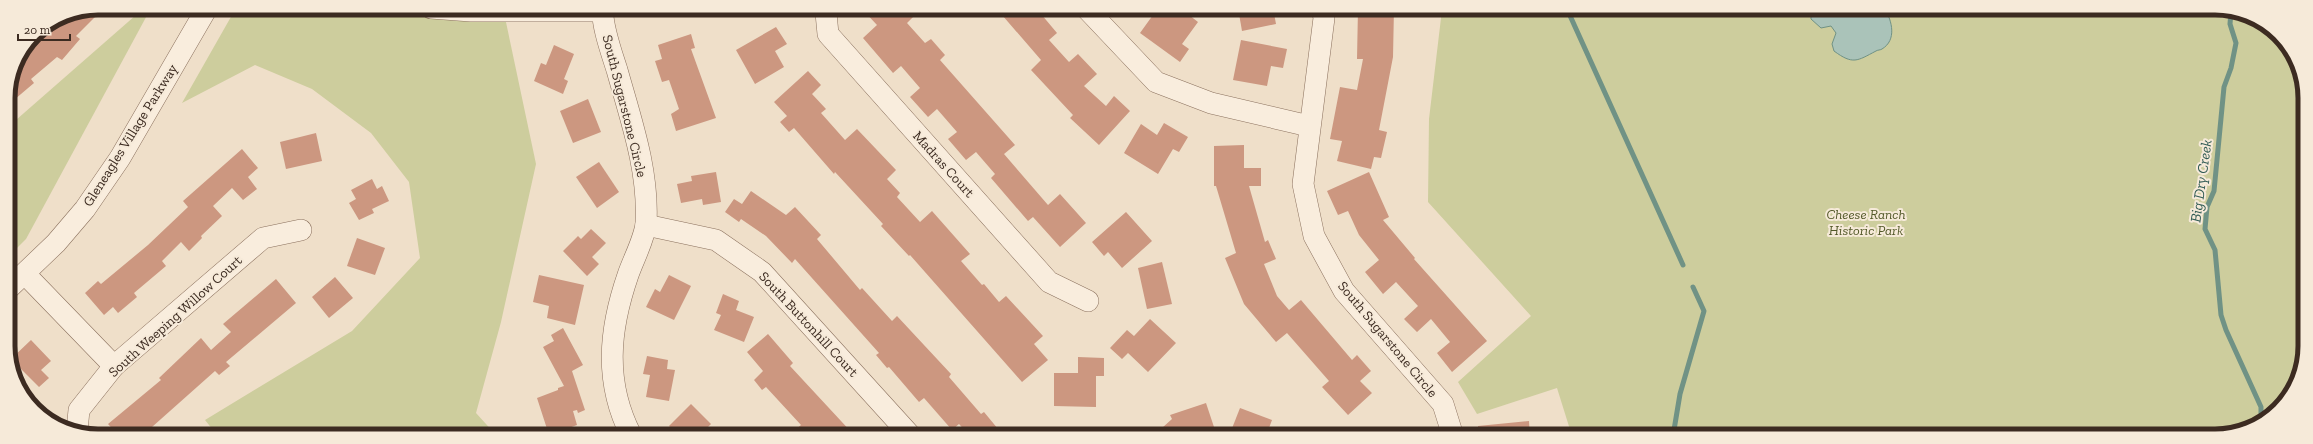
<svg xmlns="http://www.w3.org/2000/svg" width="2313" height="444" font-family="'Zilla Slab',serif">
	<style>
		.green { fill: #cdcd9d }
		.water { fill: #aac3b9; stroke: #709285 }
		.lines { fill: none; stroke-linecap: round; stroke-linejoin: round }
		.stream { stroke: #709285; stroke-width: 5 }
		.building { fill: #cc9780 }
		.minor-casing { stroke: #8b715e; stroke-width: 22 }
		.minor { stroke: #f9eddd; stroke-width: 21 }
		.labels { text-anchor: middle; stroke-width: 4; stroke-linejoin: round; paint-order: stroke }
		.street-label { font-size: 14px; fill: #3c2b21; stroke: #f6ead9 }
		.park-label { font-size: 14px; font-style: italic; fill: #525828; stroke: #f6ead9 }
		.water-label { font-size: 15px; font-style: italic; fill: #305b54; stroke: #f6ead9 }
		.rim { fill: none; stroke: #3c2b21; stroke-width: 5 }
	</style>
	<rect width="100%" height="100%" fill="#efdfc9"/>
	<!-- green -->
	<g class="green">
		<path d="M144 8H151L26 239 9 256 8 127Z"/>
		<path d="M236 8H503L536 164 501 322 476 413 496 435H217L205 420 352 331 420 258 409 182 371 133 312 89 255 65 182 103Z"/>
		<path d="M1440 9H2227L2279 34 2303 80 2304 358 2293 391 2275 414 2221 436H1572L1557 388 1477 414 1458 382 1531 316 1428 202 1429 119 1441 18Z"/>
	</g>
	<!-- water -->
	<path class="water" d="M1816 9H1885C1892 21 1897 40 1882 49 1881 50 1877 50 1876 51 1857 61 1853 65 1834 51L1832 44 1836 33 1831 26 1821 28 1811 19V14Z"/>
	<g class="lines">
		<!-- stream -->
		<g class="stream">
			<path d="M1567 9 1683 265"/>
			<path d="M2231 11 2230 24 2236 43 2231 68 2224 87 2214 191 2207 207 2205 229 2215 250 2221 315 2226 330 2261 407V419"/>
			<path d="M1673 436 1680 394 1704 311 1693 287"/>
		</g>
	</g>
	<!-- building -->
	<g class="building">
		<path d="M98 8H104L76 36 80 39 62 60 57 57 31 79 34 83 8 105 15 63 34 34 64 15Z"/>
		<path d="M861 8H922L907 23 925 43 931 39 945 55 940 60 1015 145 1004 154 1048 205 1060 194 1086 223 1060 247 1033 217 1028 221 991 178 995 174 976 152 966 160 948 139 957 132 937 109 928 117 910 97 920 88 901 66 893 73 863 38 877 25Z"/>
		<path d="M996 8H1036L1057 33 1049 40 1069 62 1078 54 1097 74 1084 86 1106 106 1114 96 1130 111 1099 145 1070 118 1073 115 1031 70 1041 60Z"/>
		<path d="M1158 8H1180L1198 22 1182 44 1189 49 1180 62 1140 33Z"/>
		<path d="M1238 8H1273L1276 24 1242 31Z"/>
		<path d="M1358 8H1394L1393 57 1379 130 1387 132 1381 158 1374 157 1371 169 1337 161 1342 141 1330 139 1340 87 1357 90 1363 59H1357Z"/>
		<path d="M776 27 787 44 775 51 784 67 755 84 736 50Z"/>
		<path d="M691 34 695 48 691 49 716 118 676 131 671 114 679 109 669 80 662 82 655 61 662 59 658 45Z"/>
		<path d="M1241 40 1287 49 1283 68 1271 66 1267 86 1233 80Z"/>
		<path d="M554 45 574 54 564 79 568 81 563 94 534 81 541 63 546 65Z"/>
		<path d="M808 71 821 85 812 94 826 109 821 113 845 140 857 129 896 170 887 179 900 193 897 197 920 222 932 211 970 254 961 261 982 285 984 284 999 302 1006 296 1043 336 1034 344 1048 360 1022 382 910 255 909 256 881 226 883 224 835 172 834 174 794 128 789 132 780 122 787 116 774 102Z"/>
		<path d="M588 99 601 132 573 143 560 111Z"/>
		<path d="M1164 123 1188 137 1179 152 1173 149 1158 174 1124 153 1141 124 1157 135Z"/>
		<path d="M316 133 322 161 286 169 280 142Z"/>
		<path d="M1244 145V168H1261V186H1249L1265 242 1268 240 1276 259 1264 264 1277 296 1289 310 1301 300 1352 360 1357 355 1371 371 1360 381 1372 393 1348 415 1322 387 1329 381 1287 333 1276 342 1244 304 1225 258 1236 253 1216 186H1214V146Z"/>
		<path d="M242 149 258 168 248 177 257 189 243 200 232 188 213 206 222 216 201 236 202 238 189 251 181 242 162 261 166 266 134 293 137 297 118 313 113 307 104 315 85 293 98 281 101 284 148 245 188 207 183 201Z"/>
		<path d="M599 162 619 192 597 208 576 177Z"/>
		<path d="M716 172 721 202 703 205 702 199 681 203 677 184 692 181 691 176Z"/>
		<path d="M1369 172 1389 217 1383 220 1415 258 1414 259 1487 341 1452 372 1437 353 1450 342 1431 319 1417 332 1404 319 1418 306 1396 282 1383 294 1365 272 1379 260 1359 235 1348 211 1338 215 1327 191Z"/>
		<path d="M372 179 377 189 382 186 389 201 372 209 374 213 359 220 349 203 356 199 351 190Z"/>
		<path d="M751 191 786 215 795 207 821 235 817 239 860 290 862 288 892 321 897 316 951 374 949 377 981 414 984 412 1003 435H969L959 424 952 430 924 398 919 402 889 367 887 368 876 355 879 353 795 259 792 263 766 236 741 219 739 222 725 212 734 199 742 204Z"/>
		<path d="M1126 212 1152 241 1122 268 1108 252 1104 256 1092 242Z"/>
		<path d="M591 229 606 243 592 257 599 264 587 276 563 251 578 236 581 239Z"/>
		<path d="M357 238 385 248 375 275 347 266Z"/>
		<path d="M1162 262 1172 304 1147 309 1138 268Z"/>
		<path d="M539 275 584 285 575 325 547 318 549 306 533 302Z"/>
		<path d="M669 275 691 286 674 320 646 307 655 289 660 292Z"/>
		<path d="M335 277 353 298 329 318 312 297Z"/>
		<path d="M276 279 296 303 226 362 230 366 219 375 215 371 143 435H118L108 424 161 380 159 378 201 338 211 350 231 332 223 324Z"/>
		<path d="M723 294 739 301 736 310 754 317 744 342 714 330 721 315 716 313Z"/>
		<path d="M1150 319 1176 343 1148 372 1128 353 1122 359 1110 348 1127 330 1134 336Z"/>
		<path d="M563 328 583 365 572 371 585 410 578 413 577 410 573 411 577 425 549 435 537 398 558 390V388L564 386 543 347 554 341 551 335Z"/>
		<path d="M768 334 793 363 790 366 854 435H789L801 425 766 387 762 390 754 380 763 371 747 352Z"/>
		<path d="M31 340 51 361 41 370 49 378 39 387 11 359Z"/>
		<path d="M647 356 668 360 667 369 675 370 669 401 646 397 650 375 643 374Z"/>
		<path d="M1078 357 1104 358V376H1096V407L1054 406V373H1078Z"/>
		<path d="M1206 403 1217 436H1153L1172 419 1170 415Z"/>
		<path d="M691 404 711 424 707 428 714 435H678L669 426Z"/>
		<path d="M1240 408 1272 420 1266 436H1229Z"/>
		<path d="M1529 421 1530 436H1478V426Z"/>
	</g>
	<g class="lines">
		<defs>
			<g id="minor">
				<path d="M431 8 471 11H602"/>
				<path d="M603 8C601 24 612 54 617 70 631 120 649 171 646 223 645 238 633 260 628 275 609 330 604 382 631 435"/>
				<path d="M830 8 826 13 828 34 1049 282 1088 301"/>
				<path d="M1086 8 1156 82 1211 103 1309 126"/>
				<path d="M1322 8 1324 18 1303 184 1314 236 1344 291 1443 404 1453 436"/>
				<path d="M646 225 716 240 762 272 910 435"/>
				<path d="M25 274 114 366"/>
				<path d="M9 288 56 243 85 209 120 158 207 8"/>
				<path d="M77 431 79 410 114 366 263 238 301 230"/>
			</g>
		</defs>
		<!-- minor casing -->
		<use href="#minor" class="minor-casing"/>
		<!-- minor -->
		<use href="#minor" class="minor"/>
	</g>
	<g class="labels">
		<!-- street labels -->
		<g class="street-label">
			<text transform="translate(625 106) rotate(76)" y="5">South Sugarstone Circle</text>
			<text transform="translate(130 135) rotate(-58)" y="5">Gleneagles Village Parkway</text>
			<text transform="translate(944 164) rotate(48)" y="5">Madras Court</text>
			<text transform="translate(175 316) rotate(-42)" y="5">South Weeping Willow Court</text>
			<text transform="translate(809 324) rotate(47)" y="5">South Buttonhill Court</text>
			<text transform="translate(1388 339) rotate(50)" y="5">South Sugarstone Circle</text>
		</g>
		<!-- park labels -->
		<g class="park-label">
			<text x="1866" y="219">Cheese Ranch<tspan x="1866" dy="16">Historic Park</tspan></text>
		</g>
		<!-- water labels -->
		<g class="water-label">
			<text transform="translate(2201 181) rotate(-82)" y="5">Big Dry Creek</text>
		</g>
	</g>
	<!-- crop -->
	<path d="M0 0H2313V444H0ZM98 15H2215A83 83 0 0 1 2298 98V346A83 83 0 0 1 2215 429H98A83 83 0 0 1 15 346V98A83 83 0 0 1 98 15Z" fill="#f6ead9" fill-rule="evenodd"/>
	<path class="rim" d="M98 15H2215A83 83 0 0 1 2298 98V346A83 83 0 0 1 2215 429H98A83 83 0 0 1 15 346V98A83 83 0 0 1 98 15Z"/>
	<!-- scale -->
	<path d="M18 34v6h52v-6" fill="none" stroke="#3c2b21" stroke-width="2"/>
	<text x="24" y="34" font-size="12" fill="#3c2b21" stroke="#f6ead9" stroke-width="3" paint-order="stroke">20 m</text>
</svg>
